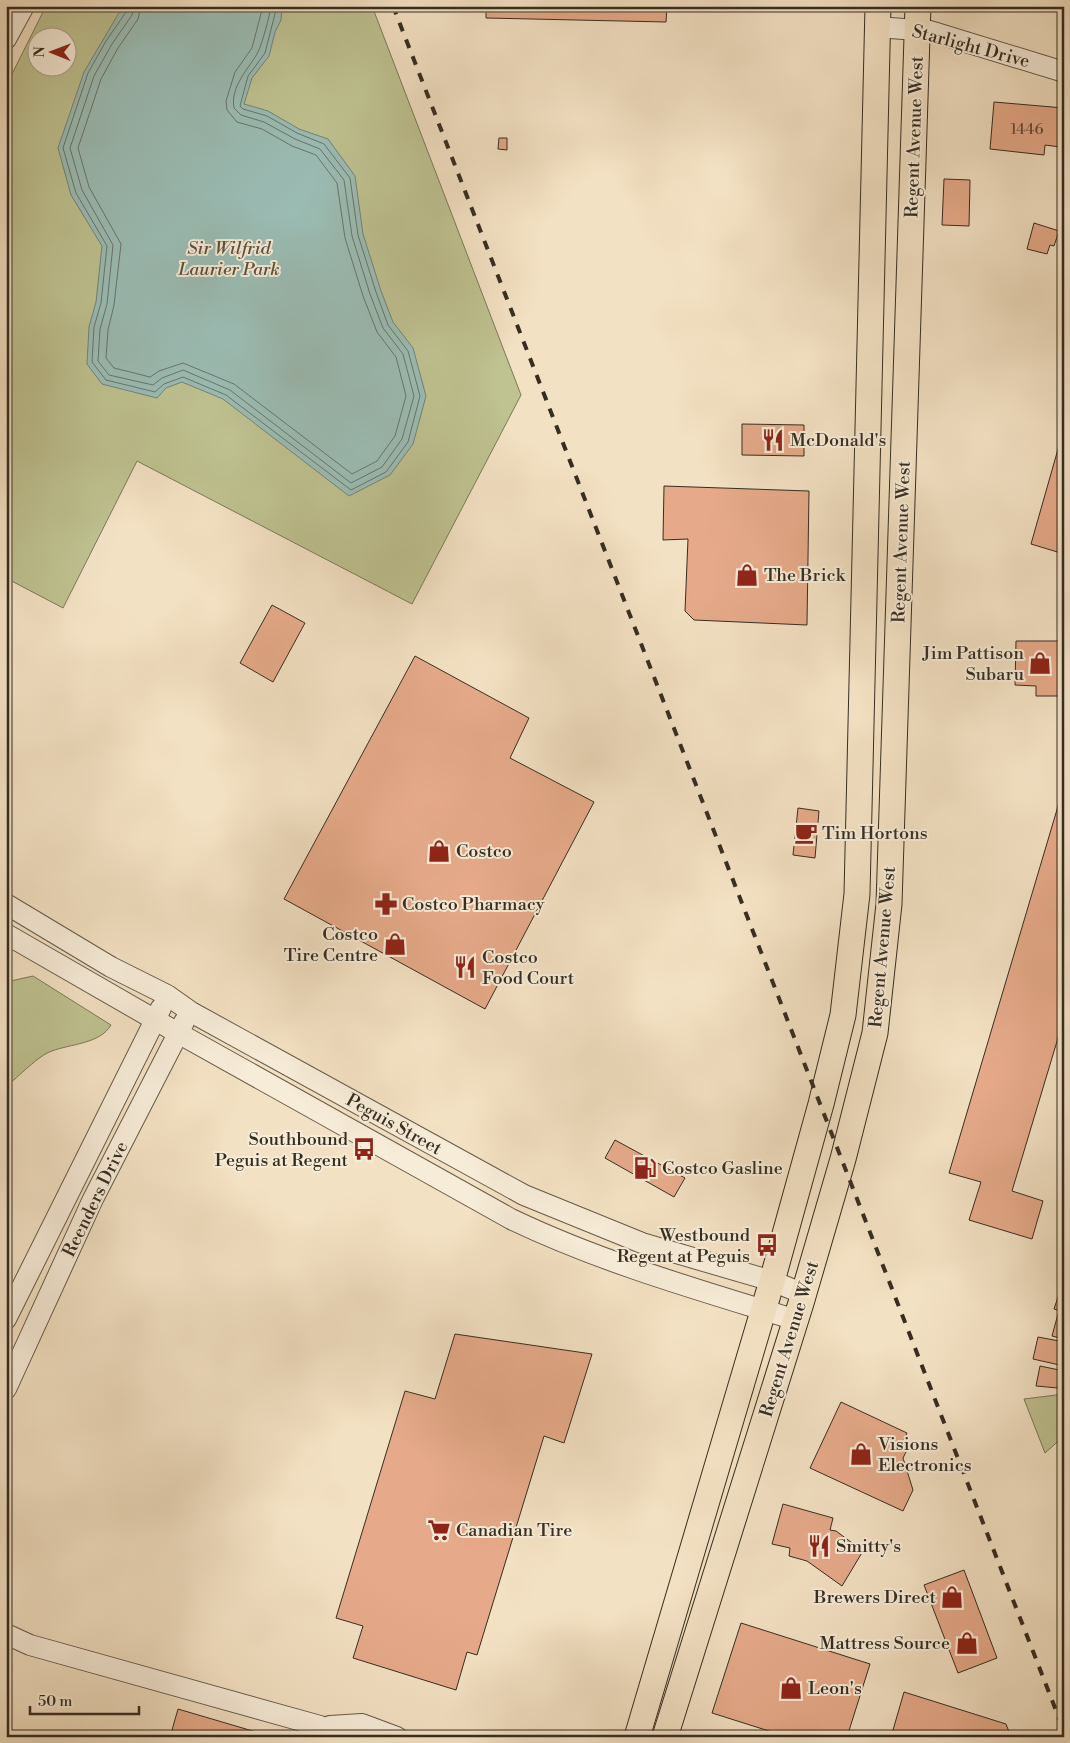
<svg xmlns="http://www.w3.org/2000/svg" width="1070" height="1743" font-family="'Libre Bodoni',serif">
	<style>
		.green { fill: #bfc291; stroke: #7a7859; fill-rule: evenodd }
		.water { fill: #9bbdb5; stroke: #73837a }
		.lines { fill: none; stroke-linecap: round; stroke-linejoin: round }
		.shore { stroke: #68756b; stroke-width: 1 }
		.building { fill: #e6aa8a; stroke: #362d21 }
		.minor-casing { stroke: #655a4a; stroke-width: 22 }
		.major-casing { stroke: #362d21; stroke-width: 27 }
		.minor { stroke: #f7ecd8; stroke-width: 20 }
		.major { stroke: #f3e1c3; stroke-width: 25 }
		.rail { stroke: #362d21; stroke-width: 4; stroke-dasharray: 9 9; stroke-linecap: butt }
		.labels { text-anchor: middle; stroke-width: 4; stroke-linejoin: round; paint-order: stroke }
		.number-label { font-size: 15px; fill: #624c3b }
		.street-label { font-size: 18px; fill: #362d21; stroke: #f7ecd8 }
		.park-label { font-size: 18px; font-style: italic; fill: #58523d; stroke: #f7ecd8 }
		.poi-label { font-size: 18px; fill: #362d21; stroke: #f7ecd8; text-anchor: start }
	</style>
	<rect width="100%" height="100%" fill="#f3e1c3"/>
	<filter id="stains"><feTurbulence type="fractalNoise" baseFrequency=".004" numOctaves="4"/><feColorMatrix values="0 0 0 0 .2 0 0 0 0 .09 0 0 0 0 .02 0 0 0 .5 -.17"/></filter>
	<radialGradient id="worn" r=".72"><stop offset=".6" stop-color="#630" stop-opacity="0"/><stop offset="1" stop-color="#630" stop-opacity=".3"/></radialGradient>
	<!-- green -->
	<g class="green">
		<path d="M46 6H372L521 395 412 604 137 461 63 608 6 578V86ZM38 38H68V68H38Z"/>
		<path d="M33 976 111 1025C100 1044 70 1044 52 1051 39 1055 18 1077 6 1087V982Z"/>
		<path d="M1064 1394V1436L1045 1453 1024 1399Z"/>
	</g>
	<!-- water -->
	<path class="water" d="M123 6H282L281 20 275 32 269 56 252 78 244 104 268 111 299 129 328 139 355 176 363 234 381 291 393 322 413 348 426 396 413 444 390 475 349 496 223 399 182 382 166 388 157 398 102 384 87 364 89 327 96 302 102 246 71 195 58 148 84 72Z"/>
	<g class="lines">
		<!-- shore -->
		<g class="shore">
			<path d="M127 6 126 12 106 41 88 73 63 148 76 193 107 246 101 303 94 327 92 362 106 380 155 392 164 384 183 377 226 395 351 490 386 472 408 442 420 396 408 351 388 325 376 292 358 235 350 178 324 144 297 133 267 116 243 109 240 106 248 76 265 53 277 6"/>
			<path d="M134 6 132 15 112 44 94 76 70 148 82 190 113 245 107 304 100 329 98 361 109 375 153 385 162 378 183 370 230 390 351 483 382 467 402 439 414 396 403 354 383 328 370 294 352 236 344 180 320 149 295 139 264 122 241 115 234 108C230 86 249 69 258 52 262 44 270 15 271 6"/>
			<path d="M141 6 138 19 118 48 101 79 78 148 89 187 121 244 114 305 108 330 106 358 114 368 150 377 159 371 183 363 234 384 352 474 377 461 395 436 406 396 396 357 377 332 363 296 345 238 337 183 316 155 292 146 262 129 237 122 227 110 226 101 235 72 252 48 263 6"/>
		</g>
	</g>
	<!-- building -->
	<g class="building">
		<path d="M486 6H667L666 22 486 18Z"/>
		<path d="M994 102 1064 108 1060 147 1045 145 1044 155 990 149Z"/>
		<path d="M499 138H507V150L498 149Z"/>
		<path d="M944 179 970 180 969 226 942 225Z"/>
		<path d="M1034 223 1059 231 1054 246 1050 245 1047 254 1027 249Z"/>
		<path d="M742 424 804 425V456L742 455Z"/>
		<path d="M1064 428V554L1031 544Z"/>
		<path d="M664 486 809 491 807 625 694 620 685 611 688 539 663 540Z"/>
		<path d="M272 605 305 623 273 682 240 663Z"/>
		<path d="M1016 641H1064V696H1036V686L1015 685Z"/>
		<path d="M415 656 529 718 510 758 594 802 485 1009 284 899Z"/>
		<path d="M1064 786V1018L1012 1191 1043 1201 1032 1239 969 1220 981 1182 949 1173Z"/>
		<path d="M798 808 819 811 815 858 793 855Z"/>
		<path d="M615 1140 685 1178 674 1197 605 1158Z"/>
		<path d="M1061 1288 1064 1289V1312L1054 1309Z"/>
		<path d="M1058 1314 1064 1316V1339L1052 1336Z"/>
		<path d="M455 1334 592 1354 564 1443 544 1436 477 1655 467 1652 456 1690 353 1658 363 1626 336 1618 405 1391 435 1399Z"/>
		<path d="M1038 1337 1059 1341 1058 1346 1061 1347 1060 1351 1064 1352V1366L1033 1359Z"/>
		<path d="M1040 1366 1064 1371V1385L1059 1384 1058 1388 1036 1386Z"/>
		<path d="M841 1402 907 1433 901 1447 907 1450 903 1458 913 1490 903 1511 810 1468Z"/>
		<path d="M783 1504 833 1518 830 1530 836 1531 863 1551 842 1586 807 1561 789 1556 790 1548 772 1544Z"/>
		<path d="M964 1570 997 1658 958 1673 924 1585Z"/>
		<path d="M741 1623 870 1664 847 1737H788L712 1713Z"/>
		<path d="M904 1692 1006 1724 1011 1737H891Z"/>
		<path d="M178 1709 273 1737H170Z"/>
	</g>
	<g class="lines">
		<defs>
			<g id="minor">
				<path d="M877 27 930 31 1064 72"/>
				<path d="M6 39 24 6"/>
				<path d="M6 904 111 967 167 995 191 1012 524 1195 642 1243 772 1281 804 1294"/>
				<path d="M6 934 178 1033 511 1219C603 1263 699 1290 796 1320"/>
				<path d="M6 1319 161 1008"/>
				<path d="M6 1389 93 1199 184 1022"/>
				<path d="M6 1634 30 1645 320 1726 349 1737"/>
				<path d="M330 1726 362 1724 397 1737"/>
			</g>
			<g id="major">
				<path d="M637 1737 772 1281 821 1104 843 1015 857 894 878 6"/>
				<path d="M665 1737 801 1303 843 1159 875 1033 889 904 918 6"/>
			</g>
		</defs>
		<!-- minor casing -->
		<use href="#minor" class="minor-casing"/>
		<!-- major casing -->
		<use href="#major" class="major-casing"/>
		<!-- minor -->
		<use href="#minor" class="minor"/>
		<!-- major -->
		<use href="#major" class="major"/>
		<!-- rail -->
		<path class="rail" d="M393 6 1064 1731"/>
	</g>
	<!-- icons -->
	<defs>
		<symbol id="restaurant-bare" viewBox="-9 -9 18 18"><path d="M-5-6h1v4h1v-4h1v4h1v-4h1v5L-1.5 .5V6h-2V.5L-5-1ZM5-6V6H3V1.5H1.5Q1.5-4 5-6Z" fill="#8f2418" stroke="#f7ecd8" stroke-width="2.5" paint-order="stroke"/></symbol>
		<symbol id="shop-bare" viewBox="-9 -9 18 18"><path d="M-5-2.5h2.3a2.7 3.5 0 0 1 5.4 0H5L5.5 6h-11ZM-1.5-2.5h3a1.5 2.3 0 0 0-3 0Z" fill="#8f2418" stroke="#f7ecd8" stroke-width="2.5" paint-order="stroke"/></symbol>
		<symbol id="cafe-bare" viewBox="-9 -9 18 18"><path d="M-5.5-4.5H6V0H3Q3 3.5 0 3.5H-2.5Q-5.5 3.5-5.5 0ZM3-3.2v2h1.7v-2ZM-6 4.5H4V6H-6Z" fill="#8f2418" stroke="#f7ecd8" stroke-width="2.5" paint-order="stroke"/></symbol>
		<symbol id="pharmacy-bare" viewBox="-9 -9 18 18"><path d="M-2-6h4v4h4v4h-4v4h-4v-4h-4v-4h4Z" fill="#8f2418" stroke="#f7ecd8" stroke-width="2.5" paint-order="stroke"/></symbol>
		<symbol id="bus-bare" viewBox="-9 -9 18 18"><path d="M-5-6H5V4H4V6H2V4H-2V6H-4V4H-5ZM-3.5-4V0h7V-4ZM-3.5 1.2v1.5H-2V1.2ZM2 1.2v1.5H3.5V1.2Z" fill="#8f2418" stroke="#f7ecd8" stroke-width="2.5" paint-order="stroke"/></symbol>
		<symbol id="fuel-bare" viewBox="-9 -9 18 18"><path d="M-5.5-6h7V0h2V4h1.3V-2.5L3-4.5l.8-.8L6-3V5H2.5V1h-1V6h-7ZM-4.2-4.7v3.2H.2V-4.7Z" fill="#8f2418" stroke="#f7ecd8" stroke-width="2.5" paint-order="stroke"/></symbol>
		<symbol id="supermarket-bare" viewBox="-9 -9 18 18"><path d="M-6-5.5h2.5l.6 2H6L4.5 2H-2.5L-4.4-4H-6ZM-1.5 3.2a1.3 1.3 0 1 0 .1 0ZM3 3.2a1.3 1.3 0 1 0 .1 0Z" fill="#8f2418" stroke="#f7ecd8" stroke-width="2.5" paint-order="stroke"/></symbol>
	</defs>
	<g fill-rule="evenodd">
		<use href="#restaurant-bare" x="757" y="424" width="32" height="32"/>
		<use href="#shop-bare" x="731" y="559" width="32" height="32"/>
		<use href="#shop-bare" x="1024" y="647" width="32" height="32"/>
		<use href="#cafe-bare" x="790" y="817" width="32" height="32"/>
		<use href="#shop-bare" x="423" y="835" width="32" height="32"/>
		<use href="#pharmacy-bare" x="370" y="888" width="32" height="32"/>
		<use href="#shop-bare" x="379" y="928" width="32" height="32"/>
		<use href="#restaurant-bare" x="449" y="951" width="32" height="32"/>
		<use href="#bus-bare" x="348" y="1133" width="32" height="32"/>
		<use href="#fuel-bare" x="629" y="1152" width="32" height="32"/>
		<use href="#bus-bare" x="751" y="1229" width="32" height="32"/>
		<use href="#shop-bare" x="845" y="1438" width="32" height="32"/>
		<use href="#supermarket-bare" x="423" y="1514" width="32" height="32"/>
		<use href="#restaurant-bare" x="803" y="1530" width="32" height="32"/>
		<use href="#shop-bare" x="936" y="1581" width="32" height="32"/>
		<use href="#shop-bare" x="951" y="1627" width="32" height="32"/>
		<use href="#shop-bare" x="775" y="1672" width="32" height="32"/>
	</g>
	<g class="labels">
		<!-- number labels -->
		<g class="number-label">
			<text x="1027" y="134">1446</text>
		</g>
		<!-- street labels -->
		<g class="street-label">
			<text transform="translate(971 46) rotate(15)" y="6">Starlight Drive</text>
			<text transform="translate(914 137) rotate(-88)" y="6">Regent Avenue West</text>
			<text transform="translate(901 542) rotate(-88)" y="6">Regent Avenue West</text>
			<text transform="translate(882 947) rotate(-85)" y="6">Regent Avenue West</text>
			<text transform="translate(394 1124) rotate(29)" y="6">Peguis Street</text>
			<text transform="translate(95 1199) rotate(-64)" y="6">Reenders Drive</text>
			<text transform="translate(789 1339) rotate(-73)" y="6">Regent Avenue West</text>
		</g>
		<!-- park labels -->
		<g class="park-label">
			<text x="229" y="254">Sir Wilfrid<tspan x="229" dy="21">Laurier Park</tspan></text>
		</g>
		<!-- poi labels -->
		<g class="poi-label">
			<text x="790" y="446">McDonald's</text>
			<text x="764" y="581">The Brick</text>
			<text x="1024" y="659" text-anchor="end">Jim Pattison<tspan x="1024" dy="21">Subaru</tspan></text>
			<text x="822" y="839">Tim Hortons</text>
			<text x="456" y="857">Costco</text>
			<text x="402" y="910">Costco Pharmacy</text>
			<text x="378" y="940" text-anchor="end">Costco<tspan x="378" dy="21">Tire Centre</tspan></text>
			<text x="482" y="963">Costco<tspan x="482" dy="21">Food Court</tspan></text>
			<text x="348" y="1145" text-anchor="end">Southbound<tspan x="348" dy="21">Peguis at Regent</tspan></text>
			<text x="662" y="1174">Costco Gasline</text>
			<text x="750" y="1241" text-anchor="end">Westbound<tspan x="750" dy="21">Regent at Peguis</tspan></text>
			<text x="878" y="1450">Visions<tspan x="878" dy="21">Electronics</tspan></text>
			<text x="456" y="1536">Canadian Tire</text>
			<text x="836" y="1552">Smitty's</text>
			<text x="936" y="1603" text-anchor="end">Brewers Direct</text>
			<text x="950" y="1649" text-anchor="end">Mattress Source</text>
			<text x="808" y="1694">Leon's</text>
		</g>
	</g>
	<!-- margin -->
	<rect width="1070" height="1743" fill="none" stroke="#f3e1c3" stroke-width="25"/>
	<rect x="8" y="8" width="1055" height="1728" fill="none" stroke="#362d21" stroke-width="2.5"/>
	<rect x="12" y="12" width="1045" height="1718" fill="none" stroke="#362d21"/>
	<!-- north arrow -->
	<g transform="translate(52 52) rotate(271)"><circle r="24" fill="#f7ecd8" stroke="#aaa08f"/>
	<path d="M0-4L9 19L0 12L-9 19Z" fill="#8f2418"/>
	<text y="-8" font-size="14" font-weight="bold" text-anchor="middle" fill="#362d21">N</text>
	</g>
	<!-- scale -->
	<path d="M30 1706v8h109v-8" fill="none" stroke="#362d21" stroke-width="2.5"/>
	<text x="38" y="1706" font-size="15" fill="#362d21" stroke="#f7ecd8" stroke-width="4" paint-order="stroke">50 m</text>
	<rect width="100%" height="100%" filter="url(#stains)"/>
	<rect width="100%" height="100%" fill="url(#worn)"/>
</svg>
